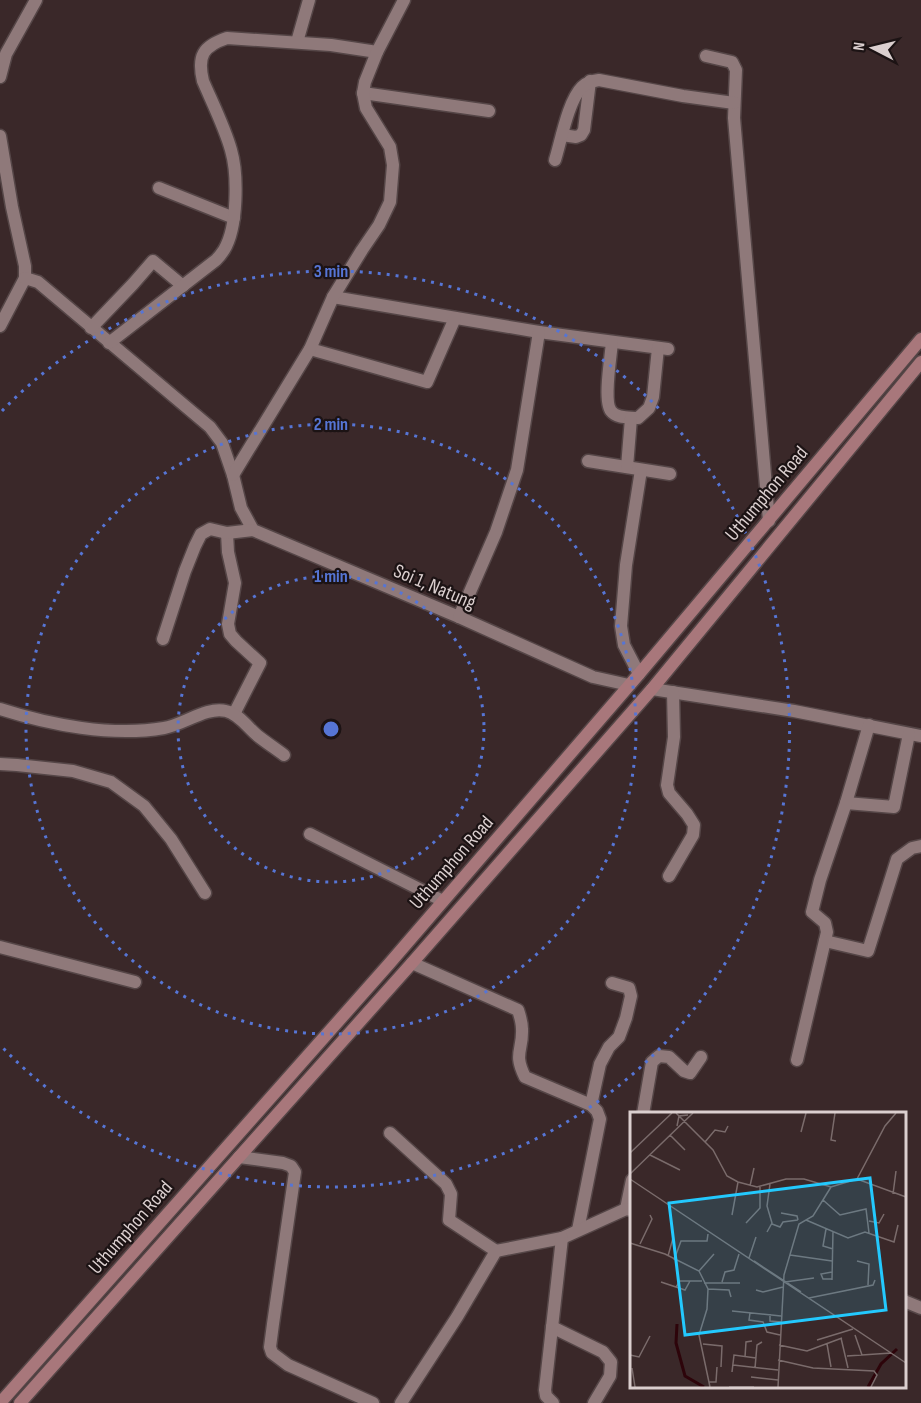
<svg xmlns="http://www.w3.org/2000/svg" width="921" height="1403" font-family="'Sofia Sans Condensed',sans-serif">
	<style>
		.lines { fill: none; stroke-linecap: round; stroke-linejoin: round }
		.street-casing { stroke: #554647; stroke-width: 15 }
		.secondary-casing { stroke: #554647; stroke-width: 15 }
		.street { stroke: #8f797a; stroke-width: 12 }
		.secondary { stroke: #a8777b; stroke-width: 12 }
		.ring { fill: none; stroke: #5675d5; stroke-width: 3; stroke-dasharray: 3 6 }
		.labels { text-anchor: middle; stroke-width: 4.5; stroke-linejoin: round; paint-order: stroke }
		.street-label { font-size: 20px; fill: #dbcfcf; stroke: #1c1314 }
		.inset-river { fill: none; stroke: #2d040a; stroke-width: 3 }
		.inset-road { fill: none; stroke: #7a6b6b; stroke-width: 1.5 }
		.view { fill: #23c9fe; fill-opacity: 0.15; stroke: #23c9fe; stroke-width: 3 }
		.inset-edge { fill: none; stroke: #dbcfcf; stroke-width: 3 }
		.centre { fill: #5675d5; stroke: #1c1314; stroke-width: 3 }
		.ring-label { font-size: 18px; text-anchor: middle; font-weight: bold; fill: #5675d5; stroke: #1c1314; stroke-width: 4.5; stroke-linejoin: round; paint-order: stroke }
	</style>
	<rect width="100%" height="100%" fill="#3a2829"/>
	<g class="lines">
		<defs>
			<g id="street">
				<path d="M297 42 309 0"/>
				<path d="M706 56 732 62 736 70 734 118 769 521"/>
				<path d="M0 77 6 54 36 0"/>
				<path d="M363 93 489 111"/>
				<path d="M562 135 576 137 581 135 584 130 590 81"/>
				<path d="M0 136 12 207 25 266V278L0 326"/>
				<path d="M555 160C561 141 568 101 582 87 587 82 593 81 599 80L683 96 734 103"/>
				<path d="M159 188 234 218"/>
				<path d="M25 278 38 282 210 427 222 443 233 475 241 508 253 530 459 617 593 677 629 685"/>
				<path d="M333 297 539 332 668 349"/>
				<path d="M91 328 133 284 153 261 183 286"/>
				<path d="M612 342C611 356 603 401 611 411 617 419 629 417 638 418L649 408 653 397 658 348"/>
				<path d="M109 343 216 260C219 257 222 253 224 250 238 227 238 174 231 150 225 128 212 102 203 81 197 56 203 46 227 38L331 45 377 52"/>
				<path d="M310 349 427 382 455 318"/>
				<path d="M588 461 670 474"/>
				<path d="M627 467 631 418"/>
				<path d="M233 475 310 349 333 297 362 250 379 225 390 202 393 165 390 147 366 108 363 93 365 82 377 52 404 0"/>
				<path d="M227 533 228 552 235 583 228 624 230 634 236 641 260 663 234 714"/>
				<path d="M459 617 496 532 517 470 539 332"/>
				<path d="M163 639 185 571 195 546 201 534 210 529 227 533 253 530"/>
				<path d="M639 674 624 645 621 626 626 565 641 470"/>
				<path d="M652 689 794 711 921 736"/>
				<path d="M0 709C50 725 112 737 164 728 183 725 207 706 226 711 239 714 248 728 258 736 267 743 276 749 284 755"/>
				<path d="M0 764 17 765 73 771 111 782 144 806 171 839 205 893"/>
				<path d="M846 803 894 807 909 734"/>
				<path d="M310 834 443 901"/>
				<path d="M669 876 693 835 694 825 687 814 669 793 667 785 674 737 673 692"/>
				<path d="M825 941 868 951 897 859 912 848 921 846"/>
				<path d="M0 947 135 982"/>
				<path d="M412 963 518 1010C520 1016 522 1023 522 1029 523 1051 513 1053 525 1077L591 1105 597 1111 600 1119 578 1230"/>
				<path d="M797 1060 827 932 825 923 812 912 820 880 846 803 869 725"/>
				<path d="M591 1105 600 1064 609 1047 619 1037 626 1018 631 996 629 988 612 983"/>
				<path d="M643 1114 652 1062 659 1056 669 1057 684 1071 690 1073 701 1057"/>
				<path d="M390 1133 446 1184 451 1194 449 1220 496 1251"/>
				<path d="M239 1157 283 1163 291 1166 295 1172 273 1324 270 1347 272 1353 288 1365 373 1403"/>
				<path d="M626 1209 632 1180"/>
				<path d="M904 1301 921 1308"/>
				<path d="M552 1327 603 1352 611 1362 610 1376 594 1403"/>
				<path d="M401 1403 457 1317 496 1251 562 1238 626 1209 632 1210"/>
				<path d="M553 1403 546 1396 545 1390 562 1238"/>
			</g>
			<g id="secondary">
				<path d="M0 1403 389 964 639 674 921 339"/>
				<path d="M20 1403 412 963 652 689 921 362"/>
			</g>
		</defs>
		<!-- street casing -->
		<use href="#street" class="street-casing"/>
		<!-- secondary casing -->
		<use href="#secondary" class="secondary-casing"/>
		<!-- street -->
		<use href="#street" class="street"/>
		<!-- secondary -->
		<use href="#secondary" class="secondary"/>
	</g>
	<!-- distance rings -->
	<g class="ring">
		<circle cx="331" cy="729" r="153"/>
		<circle cx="331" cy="729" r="305"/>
		<path d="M2 411A458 458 0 1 1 2 1047"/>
	</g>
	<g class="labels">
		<!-- street labels -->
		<g class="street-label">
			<text transform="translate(766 493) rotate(-50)" y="7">Uthumphon Road</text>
			<text transform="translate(435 586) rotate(23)" y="7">Soi 1, Natung</text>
			<text transform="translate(451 862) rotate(-49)" y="7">Uthumphon Road</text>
			<text transform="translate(130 1227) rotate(-49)" y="7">Uthumphon Road</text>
		</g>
	</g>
	<!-- overview -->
	<g transform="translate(630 1112)">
		<rect width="276" height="276" fill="#3a2829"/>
		<path class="inset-river" d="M47 212 46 231 55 264 74 275M238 275 251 252 267 237"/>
		<path class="inset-road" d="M46 1 83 38 97 64 108 70 127 75 156 67H174L201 75 227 67 276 85M205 1 201 28 206 29M47 14 49 4 58 3M171 20 176 1M40 23 55 38M75 30 85 18 95 20 98 14M0 41 42 1M20 43 50 58M0 62 63 1M0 67 276 251M227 67 255 14 266 1M120 74 124 56M263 82 266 59M193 88 210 103 236 97 239 121M151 101 167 104 168 108M102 103 108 70M176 108 218 126 235 120 264 130 268 113M239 109 249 111 254 102M116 111 130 96V75M142 112 150 115 153 110 168 108M196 117 193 134 203 137M137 120 142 111 137 94 140 72M0 131 35 142 69 159 78 177 77 197 69 223 80 275M10 132 22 107 20 103M160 143 202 149M38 144 43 126M119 146 126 125M44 148 51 129H77L78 122M124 149 171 180M227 149 239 152 238 173M69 159 84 142M202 167H193L191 162 202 160M202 168 203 119M31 170 46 175 50 169H72M92 170 95 160 104 158 109 142M155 170 184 166M74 171H110M46 175 55 178 60 169M78 177 99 178 101 185M126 178 133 180 153 175M179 186 243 173 245 168M102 199 151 204M120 201 119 208 133 210 137 220 150 223M140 202V209L151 210M225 223 232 243M211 226 218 256M187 228 223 217M73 232 92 234 91 255M197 232 201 255M149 233 177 239 212 226M0 243 9 245 20 224M217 244 261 241M115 245 116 230 122 229M148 248 183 256 244 259 247 263 241 275M103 253 148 258M2 256 5 275M125 256 127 233 132 230M102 260 104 243 126 246M121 265 148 268M79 270H86L87 255M99 275H124M148 275 154 163 169 112 183 104 201 75"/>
		<path class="view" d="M240 66 256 198 55 223 39 91Z"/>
		<rect width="276" height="276" class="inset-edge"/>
	</g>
	<circle cx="331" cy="729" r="9" class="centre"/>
	<g class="ring-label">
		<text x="331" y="277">3 min</text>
		<text x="331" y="430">2 min</text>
		<text x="331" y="582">1 min</text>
	</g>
	<!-- north arrow -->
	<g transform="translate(873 48) rotate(277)" stroke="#1c1314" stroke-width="4.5" paint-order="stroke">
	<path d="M0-4.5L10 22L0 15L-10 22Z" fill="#dbcfcf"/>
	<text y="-9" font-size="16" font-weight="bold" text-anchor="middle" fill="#dbcfcf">N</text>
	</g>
</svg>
